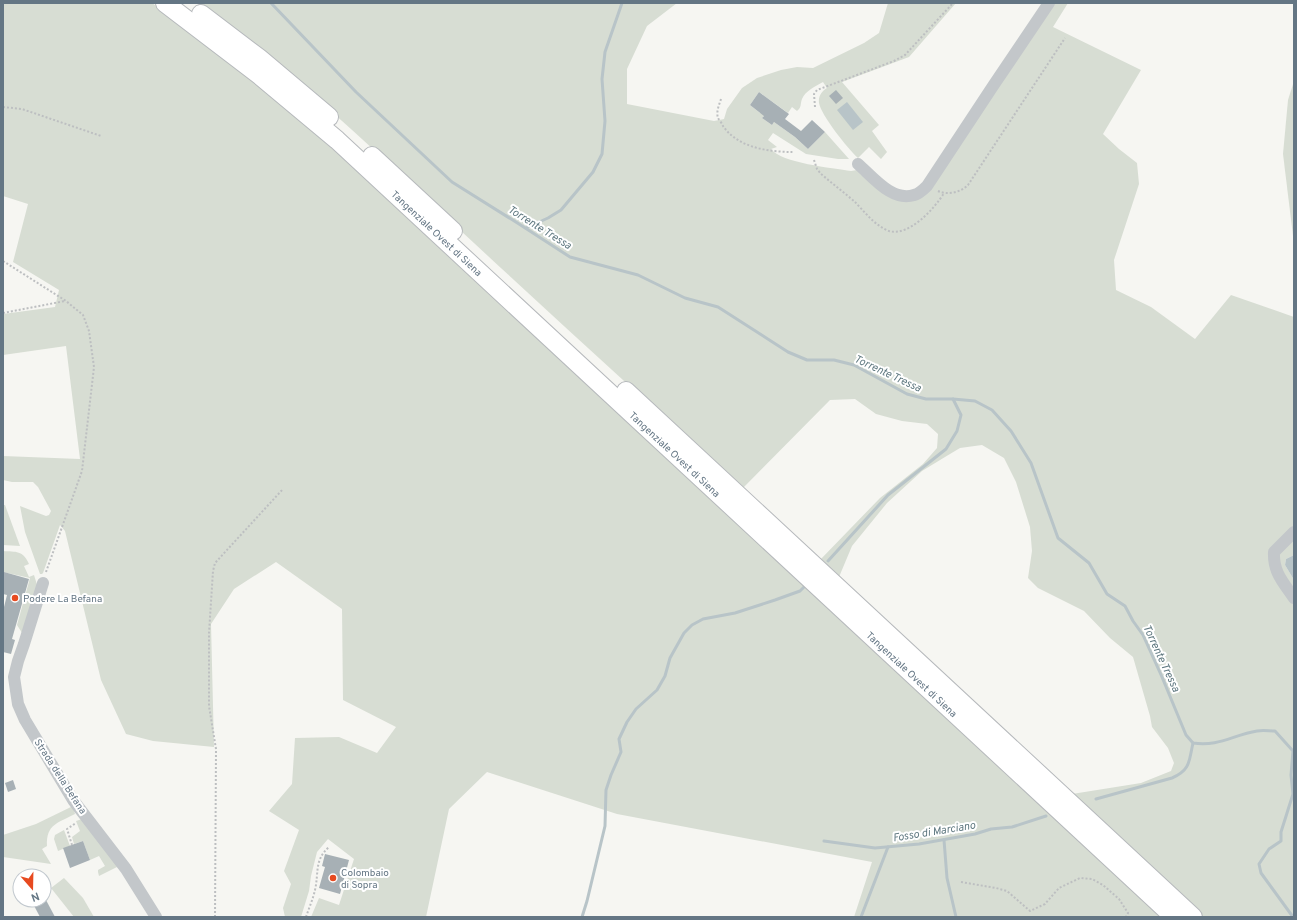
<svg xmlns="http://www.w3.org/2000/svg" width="1297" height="920" font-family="Overpass,sans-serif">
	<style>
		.green { fill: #d7ddd3 }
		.water { fill: #b8c4c8 }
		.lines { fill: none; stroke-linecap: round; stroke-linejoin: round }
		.stream { stroke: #b8c4c8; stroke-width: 3 }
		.building { fill: #a7b0b5 }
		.highway-casing { stroke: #b6b9bc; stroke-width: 20 }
		.path { stroke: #bdbfc1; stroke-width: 2; stroke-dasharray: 2 2; stroke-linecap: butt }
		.minor { stroke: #c3c7ca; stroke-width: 12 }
		.highway { stroke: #fff; stroke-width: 18 }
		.poi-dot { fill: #e74a20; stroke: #fff; stroke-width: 1.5 }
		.labels { text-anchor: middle; stroke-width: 4; stroke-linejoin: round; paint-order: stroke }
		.street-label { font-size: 10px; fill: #647684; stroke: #fff }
		.poi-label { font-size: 10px; fill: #647684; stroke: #fff; text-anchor: start }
		.water-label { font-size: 11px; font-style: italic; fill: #5f7880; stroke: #fff }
	</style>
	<rect width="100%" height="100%" fill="#f6f6f2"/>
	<!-- green -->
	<g class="green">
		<path d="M3 3H152L192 31 347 159 1162 917H854L872 862 617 814 487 772 449 809 426 917H311L319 898 339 905 354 859 328 839 317 852 311 876 309 891 301 917H285L283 908 291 884 284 871 299 830 269 811 292 784 295 738 339 737 377 753 396 727 343 700 342 609 276 562 234 589 211 624 214 747 153 741 126 734 101 680 65 531 60 525 43 573 42 574H40L25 532 20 506 46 516 49 515 51 511 38 487 33 482H12L3 480V456L80 459 66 346 3 355V314L55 307 59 290 13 262 28 204 3 196Z"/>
		<path d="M196 3H677L647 26 627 69V104L714 121 724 119 727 109 742 88 757 78 781 70 797 67 813 68 864 43 879 33 888 3H956L909 57 842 82 879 125 872 131 887 152 881 159 869 147 858 158C848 149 821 115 819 103 818 96 822 91 827 88L823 82C816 86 805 91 802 99 800 104 802 107 797 111L792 107 788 113 759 92 750 105 760 113H766L762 118 772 125 774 122 795 137 808 149 825 132 849 159H838L806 154 773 133 768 140 777 147 771 149C781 163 833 168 851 171L857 170 916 198 1053 3H1068L1053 27 1141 70 1103 134 1119 149 1137 163 1139 184 1114 260 1116 290 1151 307 1195 339 1231 295 1294 317V555L1286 559 1285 565 1294 580V917H1202L1072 794 1141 783 1171 771 1174 763 1168 748 1152 727 1150 716 1133 657 1110 638 1084 611 1038 588 1028 578 1032 551 1030 527 1016 482 1004 458 982 445 960 448 945 457 922 471 887 503 852 546 839 577 820 560 880 498 923 464 937 448 938 434 927 424 902 421 876 414 855 399 830 400 743 488C643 399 545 309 447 218 366 143 287 66 196 3Z"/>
		<path d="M1294 81V244L1283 154 1288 100Z"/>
		<path d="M3 505H5L20 546 3 545Z"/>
		<path d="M3 551C16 552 23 550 29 564L24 566 29 577 34 575 38 588 24 636 17 625 30 578 3 572Z"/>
		<path d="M73 806 75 814C58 823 46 824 47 846L42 849 51 864 3 857V835L36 824Z"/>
		<path d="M82 819 119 866 99 876 98 872V870L105 866 99 856 90 860 83 841 74 844 72 837 80 831 76 821Z"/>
		<path d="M64 830 70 846 58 851 54 839 55 835Z"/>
		<path d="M64 878 83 898 94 917H74L51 888Z"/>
	</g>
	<!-- water -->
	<g class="water">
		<path d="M847 102 863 122 853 130 837 110Z"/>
		<path d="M1294 555V580L1285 565 1286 559Z"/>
	</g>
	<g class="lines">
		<!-- stream -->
		<g class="stream">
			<path d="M271 3 356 92 452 182 519 224 570 257 638 275 685 298 718 307 788 352 807 360H834L854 365 907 394 926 399H953L975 401 992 410 1011 431 1031 463 1058 538 1089 563 1107 594 1125 606 1133 621 1143 635 1162 677 1186 735 1193 743C1218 747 1233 735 1257 731 1263 730 1269 731 1275 731L1293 751 1291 775 1293 794 1281 832V841L1269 849 1259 864 1261 873 1293 917"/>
			<path d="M526 228 548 218 561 210 593 172 602 154 605 121 602 79 605 52 622 3"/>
			<path d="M828 561 888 495 946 449 957 431 961 415 953 399"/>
			<path d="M1096 799 1172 778C1191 770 1189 760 1193 743"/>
			<path d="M944 840 947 878 956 917"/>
			<path d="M824 841 875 848 919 844 975 834 991 829 1012 827 1046 816"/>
			<path d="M582 917 587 901 605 826 606 790 611 775 621 752 619 739 627 722 636 709 657 690 665 676 670 658 684 633 692 625 703 619 735 613 775 600 800 591 804 587"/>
			<path d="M861 917 888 847"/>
		</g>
	</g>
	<!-- building -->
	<g class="building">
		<path d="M836 90 843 98 836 104 829 96Z"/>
		<path d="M759 92 789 114 785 119 801 131 812 120 825 132 808 149 795 137 774 122 772 125 762 118 764 116 750 105Z"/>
		<path d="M4 572 29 579 12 639 15 640 11 654 3 652V611L7 595 3 594Z"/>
		<path d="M13 780 16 789 8 792 5 783Z"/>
		<path d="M83 841 90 860 70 868 63 848Z"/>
		<path d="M325 854 349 860 340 894 319 888 325 867 322 866Z"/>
		<path d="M31 900H46L55 917H40Z"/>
	</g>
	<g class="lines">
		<defs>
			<g id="highway">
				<path d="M165 3 258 74 337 140 1174 917"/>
				<path d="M201 14 259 58 329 117"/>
				<path d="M372 156 453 231"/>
				<path d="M626 391 1193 917"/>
			</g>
		</defs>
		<!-- highway casing -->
		<use href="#highway" class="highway-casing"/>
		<!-- path -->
		<g class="path">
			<path d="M721 99C719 105 716 112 718 118 719 120 722 123 723 126 738 148 769 152 793 152"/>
			<path d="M3 107 22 109 101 136"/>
			<path d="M815 107 814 94 817 90 894 61 905 55 953 3"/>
			<path d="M814 160 817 169 821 174C832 183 843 192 854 201 864 211 875 226 889 231 909 237 935 208 944 193"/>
			<path d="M938 191C947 195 960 193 968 185L1065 38"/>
			<path d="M3 261 66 301 83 315 89 331 94 367 82 471 46 572"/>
			<path d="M3 313 65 301"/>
			<path d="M72 845 67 829 76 823"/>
			<path d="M961 882 996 888 1007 891 1030 911 1045 904 1059 888 1080 878 1092 879 1103 885 1119 899 1128 913 1126 917"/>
			<path d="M215 917 216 749 209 706V633L213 571 215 563 283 489"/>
			<path d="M306 917C309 908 313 899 315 890 319 873 314 860 329 847"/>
		</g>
		<!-- minor -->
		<g class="minor">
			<path d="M858 164C873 177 892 202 914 195 919 194 923 190 927 186L993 86 1049 3"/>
			<path d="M1294 532 1274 552C1273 572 1283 582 1294 598"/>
			<path d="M43 583 24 644 18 661 14 677 18 704 25 720 73 800 126 869 156 917"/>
		</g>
		<!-- highway -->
		<use href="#highway" class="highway"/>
	</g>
	<!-- markers -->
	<g class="poi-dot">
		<circle cx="15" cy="598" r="4"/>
		<circle cx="333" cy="878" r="4"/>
	</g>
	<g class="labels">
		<!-- street labels -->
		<g class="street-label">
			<text transform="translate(437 233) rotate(43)" y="4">Tangenziale Ovest di Siena</text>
			<text transform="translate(675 454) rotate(43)" y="4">Tangenziale Ovest di Siena</text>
			<text transform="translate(912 674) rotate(43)" y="4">Tangenziale Ovest di Siena</text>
			<text transform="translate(61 776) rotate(57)" y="4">Strada della Befana</text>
		</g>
		<!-- poi labels -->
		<g class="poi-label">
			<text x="23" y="602">Podere La Befana</text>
			<text x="341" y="876">Colombaio<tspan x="341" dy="12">di Sopra</tspan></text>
		</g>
		<!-- water labels -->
		<g class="water-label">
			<text transform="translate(540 227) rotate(32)" y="4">Torrente Tressa</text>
			<text transform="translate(888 373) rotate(25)" y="4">Torrente Tressa</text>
			<text transform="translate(1162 658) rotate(65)" y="4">Torrente Tressa</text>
			<text transform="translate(934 831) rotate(-9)" y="4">Fosso di Marciano</text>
		</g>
	</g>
	<!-- border -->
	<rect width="1297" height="920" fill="none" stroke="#647684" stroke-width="8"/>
	<!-- north arrow -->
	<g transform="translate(32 888) rotate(160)"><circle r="19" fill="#ffffff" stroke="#c1c8ce"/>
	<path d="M0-3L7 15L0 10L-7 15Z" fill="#e74a20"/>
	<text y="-6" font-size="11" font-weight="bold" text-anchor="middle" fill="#647684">N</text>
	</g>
</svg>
